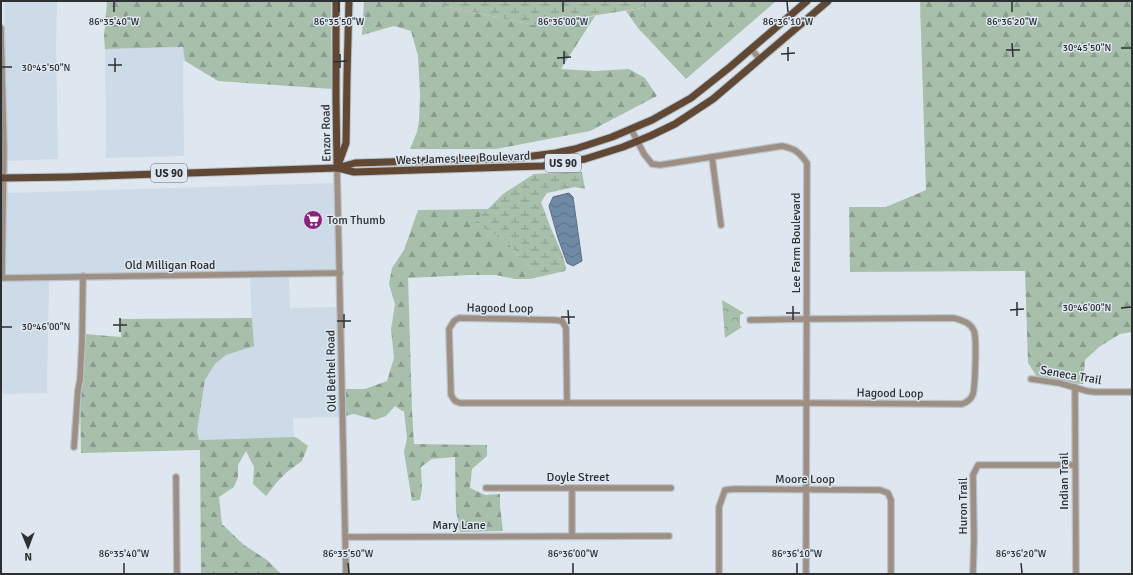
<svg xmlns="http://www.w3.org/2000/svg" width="1133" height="575" font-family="Signika,sans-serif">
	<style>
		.built { fill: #cddbe8 }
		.forest { fill: url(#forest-firs) }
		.wetland { fill: url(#wetland-marsh) }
		.park { fill: url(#park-crowns) }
		.water { fill: url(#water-waves); stroke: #5b6f83 }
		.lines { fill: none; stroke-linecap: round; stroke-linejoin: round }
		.minor-casing { stroke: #bac2c9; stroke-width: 8 }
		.major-casing { stroke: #bac2c9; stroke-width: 9 }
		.minor { stroke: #9d8f84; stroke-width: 5.5 }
		.major { stroke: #604835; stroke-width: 7 }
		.ticks { fill: none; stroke: #2c3033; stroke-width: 1.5 }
		.labels { text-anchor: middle; stroke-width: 3; stroke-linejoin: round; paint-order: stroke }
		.shield { fill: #dee7ef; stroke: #61676b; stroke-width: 1 }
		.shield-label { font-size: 11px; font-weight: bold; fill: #2c3033 }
		.street-label { font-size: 12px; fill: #2c3033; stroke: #dee7ef }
		.poi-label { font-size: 12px; fill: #2c3033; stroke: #dee7ef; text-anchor: start }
		.ticks-label { font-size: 10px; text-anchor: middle; fill: #2c3033; stroke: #dee7ef; stroke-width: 3; stroke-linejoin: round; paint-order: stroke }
	</style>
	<defs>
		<pattern id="forest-firs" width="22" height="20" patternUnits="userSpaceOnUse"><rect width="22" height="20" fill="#a8bfac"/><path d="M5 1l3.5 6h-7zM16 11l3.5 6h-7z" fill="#899c8d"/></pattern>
		<pattern id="wetland-marsh" width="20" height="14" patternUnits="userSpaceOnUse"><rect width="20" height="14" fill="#a8bfac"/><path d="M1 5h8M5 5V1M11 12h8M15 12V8" fill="none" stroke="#899c8d"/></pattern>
		<pattern id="park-crowns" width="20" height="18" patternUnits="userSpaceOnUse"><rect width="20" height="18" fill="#a8bfac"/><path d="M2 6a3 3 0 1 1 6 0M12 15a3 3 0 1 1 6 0" fill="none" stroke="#899c8d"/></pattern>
		<pattern id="water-waves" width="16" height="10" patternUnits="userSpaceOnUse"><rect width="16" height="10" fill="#6f8aa5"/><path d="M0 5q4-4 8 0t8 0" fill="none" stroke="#5b7187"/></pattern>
	</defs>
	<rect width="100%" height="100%" fill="#dee7ef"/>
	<!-- built -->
	<g class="built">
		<path d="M4 1H57L56 47 58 159 7 161Z"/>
		<path d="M183 47 185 61H183L184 156 106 158 105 49Z"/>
		<path d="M335 183 337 270 6 274V193Z"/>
		<path d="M250 278H289L290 308 337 307 340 417 293 418 294 437 199 440 197 430 205 380 215 364 226 355 253 346Z"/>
		<path d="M49 280 47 393 3 394V390H1V281Z"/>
	</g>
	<!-- forest -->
	<g class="forest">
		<path d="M107 1H331L332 89 218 81 185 61 183 47 105 49 104 38Z"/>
		<path d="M364 1H426L434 4 534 25 595 16 561 69 594 71 629 69 645 78 657 96 590 131 496 149H410L417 132 419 120 420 95 418 56 411 31 394 26 362 35Z"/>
		<path d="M650 1H776L686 79 638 28 626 11 642 8Z"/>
		<path d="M920 1H1132V332L1120 334 1099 347 1085 360 1083 384 1072 383 1037 377 1028 363 1025 271 850 272 849 207H886L926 190 920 2Z"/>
		<path d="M488 209 482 213 476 223 505 240 539 277 530 279H515L496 275H470L408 278 412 410 414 444 487 445V456L472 469 470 488 485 495 500 494V506L503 531 460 532 456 510 455 457 432 459 421 467 422 489 420 500 412 501 404 452 407 438 404 411H402L395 406 386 416 375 420 354 414 345 416V391L346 389H365L387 381 394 358 391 329 395 304 389 284 392 268 404 250 418 210Z"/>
		<path d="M252 318 254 346 226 355 215 364 205 380 197 431 199 440 294 437 297 438 308 446 302 461 287 472 277 482 266 496 253 484 254 467 246 451 238 465V477L234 487 219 497 222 524 244 545 267 560 281 574H201L200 450 81 453 80 393 83 381 85 334 121 337 120 319Z"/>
	</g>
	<!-- wetland -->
	<g class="wetland">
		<path d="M426 1H650L642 8 534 25 434 4Z"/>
		<path d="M582 172 585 189 575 187 547 193 541 202 550 226 563 256 566 268 565 271 539 277 505 240 475 223 482 213 489 208 503 194 534 174Z"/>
	</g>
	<!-- park -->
	<path class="park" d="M722 300 744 313 740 315V326L742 327 725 338Z"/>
	<!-- water -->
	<path class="water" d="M569 193 573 197 582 261 573 266 567 263 558 238 549 206 553 197Z"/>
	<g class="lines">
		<defs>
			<g id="minor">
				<path d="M1 28 4 148 2 278"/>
				<path d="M751 49 760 59"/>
				<path d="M631 129 644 154 652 164 660 165 782 146C796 149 799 152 807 163L806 574"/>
				<path d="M712 157 721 225"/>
				<path d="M337 168 346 574"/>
				<path d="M1 278 340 273"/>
				<path d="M1031 379 1059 383 1087 391 1095 392H1132"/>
				<path d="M1075 387 1076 574"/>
				<path d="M567 403 566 328 562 321 555 320 459 318 454 321 449 329 451 395 455 401 460 403H806L962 404C967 402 971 400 973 394 975 386 977 339 974 331 970 322 963 321 954 318L807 319 750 320"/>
				<path d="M74 447 78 390 80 380 82 342 83 276"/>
				<path d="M176 477 177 574"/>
				<path d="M486 488H671"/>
				<path d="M572 488V536"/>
				<path d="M346 537 669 536"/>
				<path d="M719 574V507L725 490 735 489 880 490 888 493 891 500V574"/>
				<path d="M973 574 974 539 973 475 978 465H1075"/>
			</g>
			<g id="major">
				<path d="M336 1V100L337 163"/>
				<path d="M337 168 346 143 347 75 349 1"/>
				<path d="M338 168 354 172 543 166 585 159 623 147 650 136 675 124 713 99 828 1"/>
				<path d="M1 178 69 177 337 168 355 163 518 158 556 153 575 149 612 137 652 120 691 98 730 67 807 1"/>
			</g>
		</defs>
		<!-- minor casing -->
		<use href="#minor" class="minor-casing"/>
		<!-- major casing -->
		<use href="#major" class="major-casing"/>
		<!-- minor -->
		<use href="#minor" class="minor"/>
		<!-- major -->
		<use href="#major" class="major"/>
	</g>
	<!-- ticks -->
	<path class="ticks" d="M114 2V12M339 2V12M563 2V12M787 2 788 12M1012 2V12M1012 43 1013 57M788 47V61M1121 48H1131M1006 50H1020M564 51V64M340 54V68M781 54 795 53M115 58V72M557 58 571 57M333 62 347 61M108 65H122M2 67H12M1017 302V316M793 306V320M1121 308 1131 307M568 310 569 324M1010 310 1024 309M786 313H800M344 314V328M561 317H575M120 318V332M337 321H351M113 325H127M2 327H12M124 563V573M348 563 349 573M573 563V573M797 563V573M1021 563 1022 573"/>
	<!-- icons -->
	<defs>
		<symbol id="supermarket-disc" viewBox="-11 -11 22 22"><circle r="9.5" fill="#8e2082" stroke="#dee7ef"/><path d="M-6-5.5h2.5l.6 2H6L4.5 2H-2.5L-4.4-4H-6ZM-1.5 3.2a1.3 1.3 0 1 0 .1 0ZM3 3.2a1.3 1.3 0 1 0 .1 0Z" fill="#fff"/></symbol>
	</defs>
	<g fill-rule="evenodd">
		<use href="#supermarket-disc" x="302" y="209" width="22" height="22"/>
	</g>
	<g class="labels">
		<!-- shield labels -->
		<g class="shield">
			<rect x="545" y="154" width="36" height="18" rx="3"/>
			<rect x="151" y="164" width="36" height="18" rx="3"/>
		</g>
		<g class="shield-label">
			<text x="563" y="167">US 90</text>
			<text x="169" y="177">US 90</text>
		</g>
		<!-- street labels -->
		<g class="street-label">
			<text transform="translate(326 133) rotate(-91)" y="4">Enzor Road</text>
			<text transform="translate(463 158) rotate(-2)" y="4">West James Lee Boulevard</text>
			<text transform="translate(796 243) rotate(-90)" y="4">Lee Farm Boulevard</text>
			<text x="170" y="269">Old Milligan Road</text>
			<text transform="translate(500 308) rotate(1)" y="4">Hagood Loop</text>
			<text transform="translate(331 371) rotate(-91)" y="4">Old Bethel Road</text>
			<text transform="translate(1071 375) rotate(10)" y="4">Seneca Trail</text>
			<text transform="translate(890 393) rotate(1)" y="4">Hagood Loop</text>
			<text x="578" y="481">Doyle Street</text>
			<text x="805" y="483">Moore Loop</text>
			<text transform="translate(1064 481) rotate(-90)" y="4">Indian Trail</text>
			<text transform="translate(963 506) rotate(-90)" y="4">Huron Trail</text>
			<text x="459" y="529">Mary Lane</text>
		</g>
		<!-- poi labels -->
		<g class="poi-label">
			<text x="327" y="224">Tom Thumb</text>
		</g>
	</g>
	<g class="ticks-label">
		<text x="114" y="25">86°35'40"W</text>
		<text x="339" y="25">86°35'50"W</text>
		<text x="563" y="25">86°36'00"W</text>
		<text x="788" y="25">86°36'10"W</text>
		<text x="1012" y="25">86°36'20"W</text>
		<text x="1087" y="51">30°45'50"N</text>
		<text x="46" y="71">30°45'50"N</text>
		<text x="1087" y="311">30°46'00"N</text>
		<text x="46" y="330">30°46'00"N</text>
		<text x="124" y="557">86°35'40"W</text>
		<text x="348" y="557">86°35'50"W</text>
		<text x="573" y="557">86°36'00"W</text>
		<text x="797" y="557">86°36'10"W</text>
		<text x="1021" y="557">86°36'20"W</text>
	</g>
	<!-- border -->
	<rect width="1133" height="575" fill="none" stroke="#2c3033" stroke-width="4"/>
	<!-- north arrow -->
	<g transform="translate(28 547) rotate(179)" stroke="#dee7ef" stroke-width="3" paint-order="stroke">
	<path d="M0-3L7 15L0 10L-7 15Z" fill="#2c3033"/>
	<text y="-6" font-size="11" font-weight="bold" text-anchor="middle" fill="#2c3033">N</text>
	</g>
</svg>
